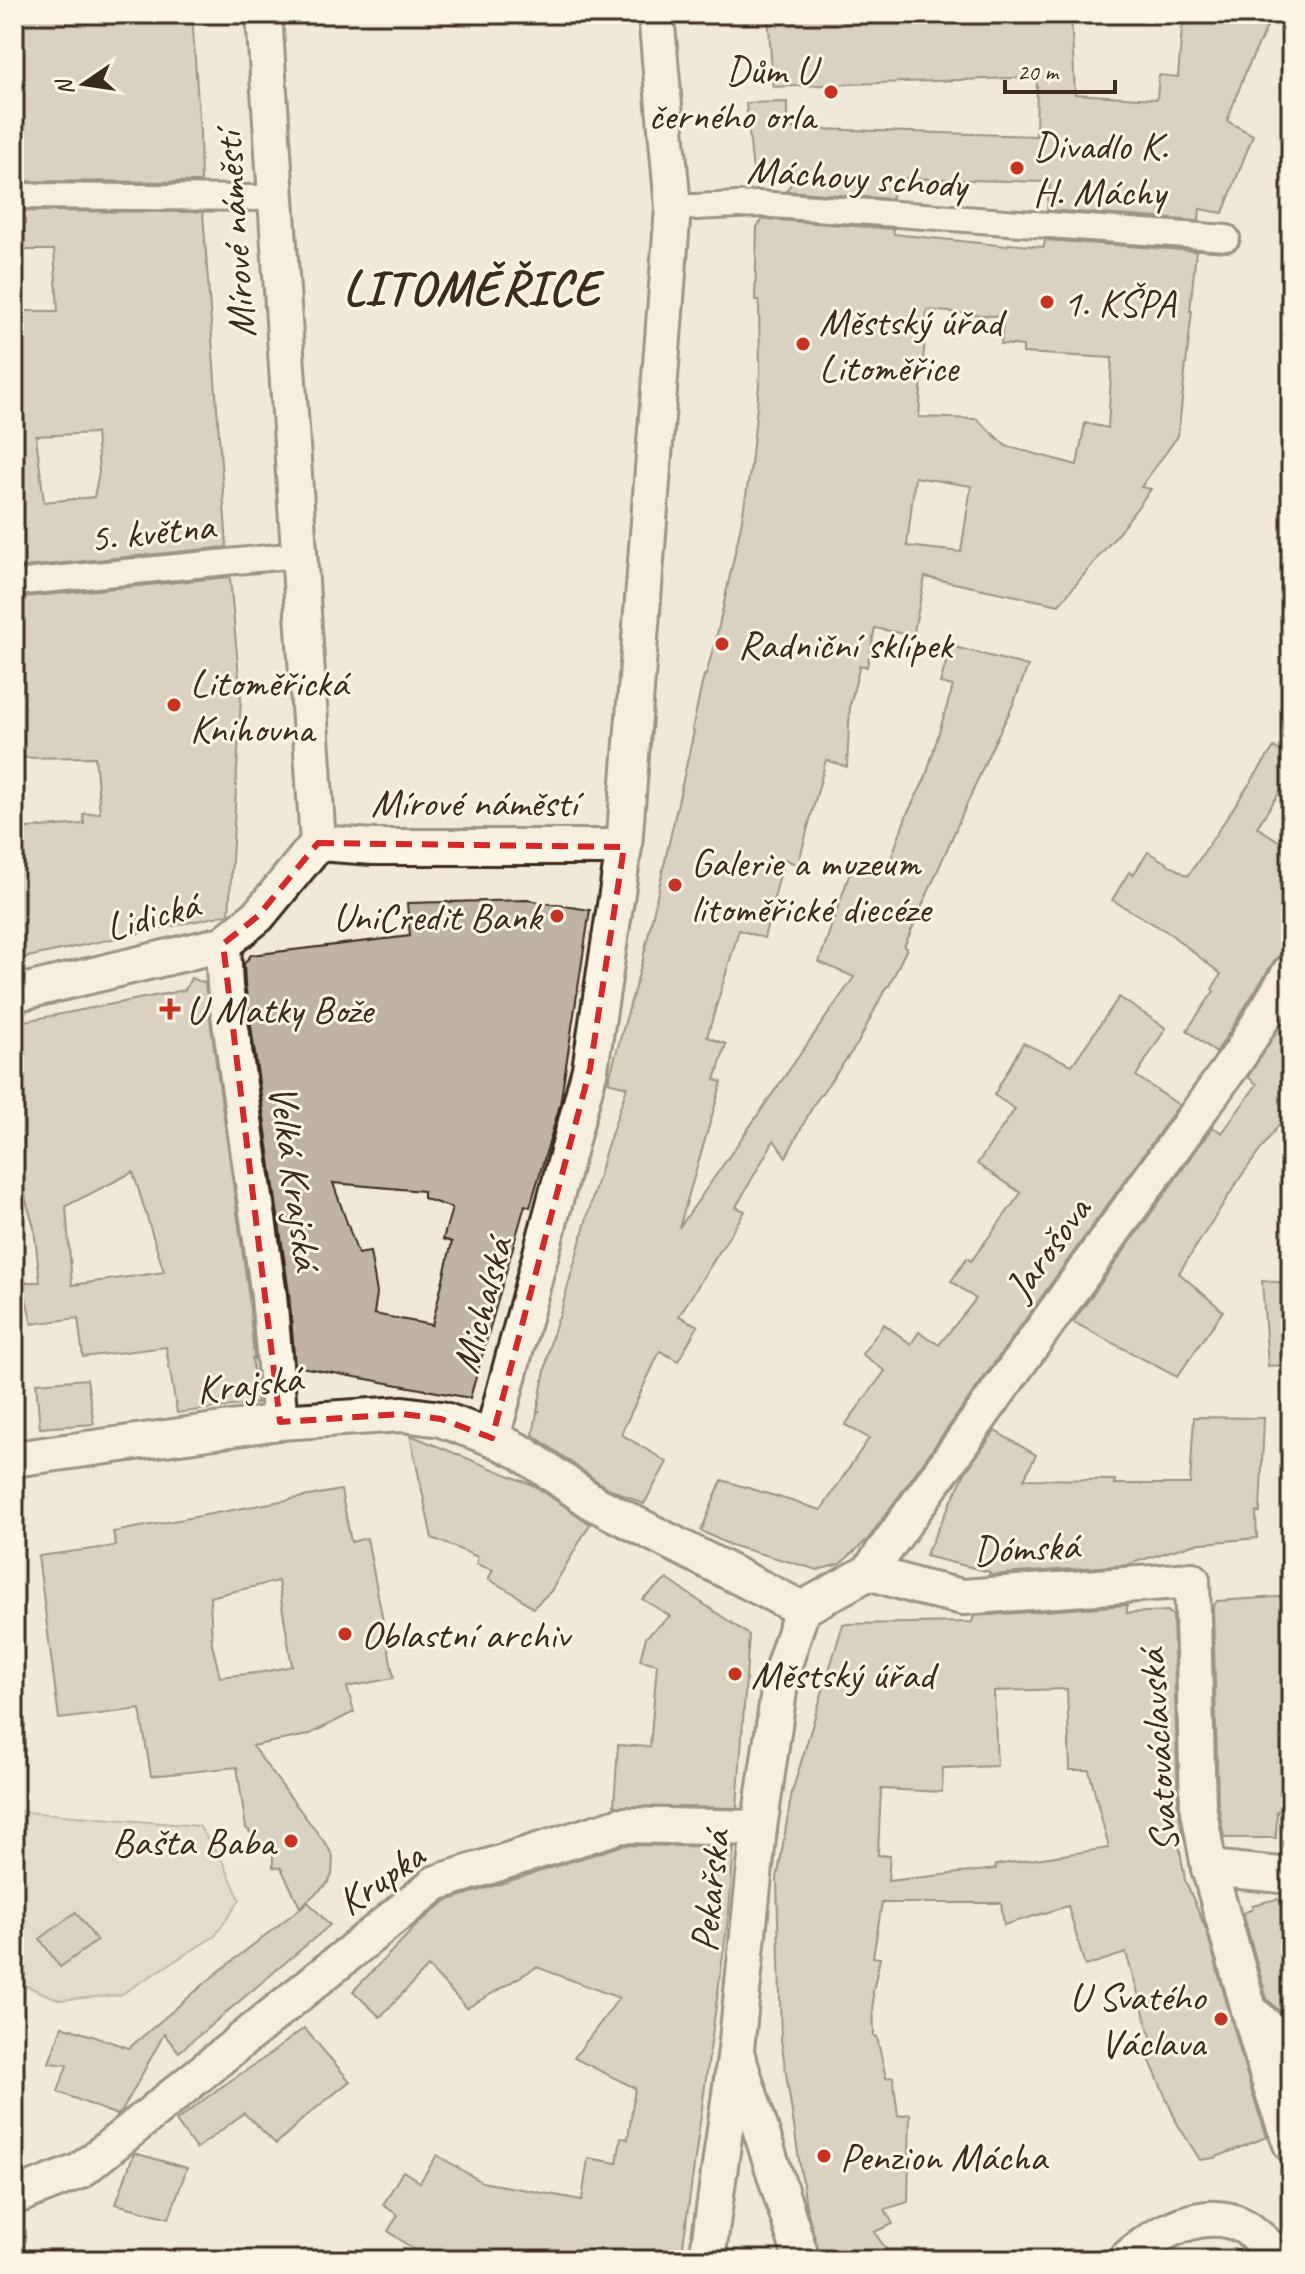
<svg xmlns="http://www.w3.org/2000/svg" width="1305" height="2274" font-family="Caveat,sans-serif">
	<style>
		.green { fill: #d2c9ba; stroke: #867a6c; stroke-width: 2 }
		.building { fill: #beb3a4; stroke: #3b2a1e; stroke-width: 2; fill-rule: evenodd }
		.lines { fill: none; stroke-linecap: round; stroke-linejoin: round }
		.pedestrian-casing { stroke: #3b2a1e; stroke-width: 30 }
		.minor-casing { stroke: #3b2a1e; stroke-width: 40 }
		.pedestrian { stroke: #fcf5e5; stroke-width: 24 }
		.minor { stroke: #fcf5e5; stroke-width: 34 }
		.marked { fill: none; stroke: #d62828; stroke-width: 6; stroke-dasharray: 16 10; stroke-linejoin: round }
		.poi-dot { fill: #c8321e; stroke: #fcf5e5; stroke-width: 3 }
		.labels { text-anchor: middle; stroke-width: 6; stroke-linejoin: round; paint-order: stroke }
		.poi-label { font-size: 40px; fill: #3b2a1e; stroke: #fcf5e5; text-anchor: start }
		.street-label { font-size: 40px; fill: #3b2a1e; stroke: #fcf5e5 }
		.district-label { font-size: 48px; font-weight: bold; letter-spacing: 2px; fill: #3b2a1e; stroke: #fcf5e5 }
	</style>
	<rect width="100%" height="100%" fill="#f0e9d9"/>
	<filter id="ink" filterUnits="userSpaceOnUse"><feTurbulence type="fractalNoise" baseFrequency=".0125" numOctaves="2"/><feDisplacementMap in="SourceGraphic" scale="16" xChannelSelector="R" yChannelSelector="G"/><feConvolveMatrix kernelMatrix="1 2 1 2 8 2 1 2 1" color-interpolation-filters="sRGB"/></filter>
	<g filter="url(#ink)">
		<!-- green -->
		<path class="green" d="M14 1811 199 1826 224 1864 240 1900 215 1936 120 1995 60 2000 14 1981Z"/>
		<!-- building -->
		<g class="building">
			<path d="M14 14H192L200 133 201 182 14 181Z"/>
			<path d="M768 14H894L895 20 955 14H1071L1075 94 1157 99 1159 75 1178 77 1182 28 1190 14H1273L1246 71 1227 121 1253 135 1223 213 1200 209 1199 221 1047 210 1050 182 892 178V199L786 191 794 180 754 182 746 103 787 102V128L1036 136 1037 77 773 87Z"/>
			<path d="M14 211 203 212 227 547 14 568V311H58L54 250H14ZM96 433 99 472 94 497 44 502 36 436Z"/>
			<path d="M763 219 893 229 894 234 1007 246 1008 244 1044 247 1045 240 1196 251 1190 311H1192L1178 436 1141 487 1151 489 1120 531 1059 605 925 577 913 636 875 628 867 667 860 665 850 705 847 767 826 760 798 865 784 859 764 938 739 930 707 1037 726 1044 715 1080 722 1082 679 1228 854 977 819 962 855 858 887 870 907 814 925 779 953 686 940 683 951 646 1028 666 1013 705 992 747 904 947 907 948 889 986 886 987 858 1043 814 1104 786 1157 774 1140 736 1207 745 1211 679 1316 698 1326 678 1361 660 1351 621 1434 667 1462 644 1504 604 1486 533 1435 537 1412 540 1411H537L551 1340 558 1318H559L605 1153 627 1087 608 1082 643 959 694 731 692 730 704 675H706L718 630 741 525 751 465 760 375 759 300H755L757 227ZM927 310 1003 317 1001 344 1023 346V353L1112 358 1108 428 1085 423 1077 465 1006 446 977 419 919 417ZM915 477 971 486 961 552 907 546Z"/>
			<path d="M230 577 241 699 229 914 14 960V829L84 824 83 814 100 813 95 757 14 758V598Z"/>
			<path d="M1274 747 1291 759V775L1257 827 1291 849V951L1281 954 1274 961 1216 1053 1187 1030 1214 991 1212 989 1221 974 1169 933 1112 900 1129 872 1133 875 1148 852 1188 876Z"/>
			<path d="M527 900 590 910 560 1105 530 1207 525 1205 470 1398 295 1366 289 1293 245 984 244 964 251 955 410 936 407 903ZM333 1183 423 1191V1198L452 1208 443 1239 452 1242 432 1325 374 1314 377 1293 370 1252 358 1254Z"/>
			<path d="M191 978 205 983 249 1298 254 1359 252 1358 257 1403 177 1413 166 1347 83 1357 78 1318 32 1324 22 1282H40L34 1227 14 1160V1023L185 990ZM133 1172 164 1272 72 1285 66 1206Z"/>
			<path d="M1119 997 1166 1028 1136 1076 1179 1105 868 1539 840 1564 818 1570 730 1545 701 1531 722 1480 821 1510 869 1438 845 1425 885 1371 862 1354 884 1324 911 1344 919 1332 939 1345 976 1299 951 1281 967 1258 971 1261 1021 1193 977 1164 1015 1109 994 1095 1023 1043 1072 1065Z"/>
			<path d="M1291 1009V1108L1240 1178 1179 1273 1223 1311 1177 1377 1073 1322 1213 1127 1222 1133 1257 1084 1248 1077Z"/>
			<path d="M1262 1281 1291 1283V1365L1268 1366Z"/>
			<path d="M87 1379 94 1424 40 1428 36 1383Z"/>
			<path d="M1194 1417 1264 1418 1260 1512H1256L1257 1538 1193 1544 1126 1565 989 1575 990 1572 925 1556 965 1473 995 1431 1036 1455 1024 1479 1115 1480 1114 1484H1190Z"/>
			<path d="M410 1435 535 1486 590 1524 551 1591 533 1608 515 1594 488 1579 493 1570 476 1564 478 1557 432 1538Z"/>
			<path d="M341 1490 351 1542 367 1538 394 1678 347 1687 354 1712 308 1735 252 1746 328 1847 333 1857 332 1875 327 1884 300 1907 281 1868 273 1867V1855L246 1828 237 1767 151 1776 140 1709 59 1719 38 1556 116 1546 113 1532ZM278 1581 292 1666 264 1672 220 1677 212 1644 210 1597Z"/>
			<path d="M667 1579 749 1635 737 1808 614 1806 618 1745 650 1747 657 1664 640 1660 646 1637 670 1616 642 1599Z"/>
			<path d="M1291 1596V1810L1277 1811 1276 1838H1224L1218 1803 1213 1607 1217 1601Z"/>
			<path d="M1127 1605V1613L1168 1611 1173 1616 1178 1806 1183 1838H1178L1185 1880 1206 1929 1252 2093 1267 2137 1214 2158 1200 2160 1177 2123 1146 2052 1154 2047 1126 1953 1085 1966 1068 1906 1004 1925 1001 1903H882L873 1957 880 1958 873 1991 874 2037H877L886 2078 893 2077 898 2116 910 2114 908 2202 885 2209 893 2224 874 2232 894 2260H821L806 2206 781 2040 777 1879 792 1792 843 1624 972 1622 974 1616ZM1067 1689 1070 1770H1089L1109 1848 995 1865 996 1869 888 1881 890 1856 878 1855 881 1789 942 1792 943 1768 997 1766 994 1691Z"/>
			<path d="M624 1845 734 1847 729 1912 681 2260H506L490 2252 485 2260H428L388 2231 398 2215 383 2205 403 2171 420 2182 437 2155 482 2182 582 2200 588 2158 617 2163 621 2138 628 2139 635 2088 574 2058 619 1998 537 1967 467 2008 428 1967 380 2017 353 1991 419 1923 446 1901Z"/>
			<path d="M1277 1899 1291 1910V2022L1267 1999 1243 1913 1253 1909 1252 1905Z"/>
			<path d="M308 1902 330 1925 179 2052 164 2034 122 2111 117 2115 58 2092 67 2065 49 2063 62 2026 129 2048 217 1973Z"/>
			<path d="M76 1912 97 1941 60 1967 40 1939Z"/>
			<path d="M304 2028 350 2081 305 2117 276 2144 244 2113 196 2149 176 2121 218 2089 266 2057Z"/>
			<path d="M134 2153 187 2168 169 2218 116 2204Z"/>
		</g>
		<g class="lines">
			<defs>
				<g id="pedestrian">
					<path d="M14 196 277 198"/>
					<path d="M673 208 759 204 1227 238"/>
					<path d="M14 583 298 555"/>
				</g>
				<g id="minor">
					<path d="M264 14 318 843"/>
					<path d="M318 843 373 847H624"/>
					<path d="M223 944 225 986 269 1296 280 1422"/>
					<path d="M14 994 223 944 258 916 318 843"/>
					<path d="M492 1438 590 1069 624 847 673 208 656 14"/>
					<path d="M14 1459 280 1422 403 1414 441 1419 492 1438 521 1452 594 1503 802 1609"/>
					<path d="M869 1572 919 1587 963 1597 1192 1580 1198 1805 1209 1868 1271 2087 1291 2144"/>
					<path d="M1209 1868 1291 1876"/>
					<path d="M1249 2010 1291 2049"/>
					<path d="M738 2058 802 2260"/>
					<path d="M14 2197 80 2171 436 1883 621 1825 759 1828"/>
					<path d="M707 2260 736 2050 759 1828 782 1671 802 1609 869 1572 1240 1054 1291 971"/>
					<path d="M1125 2260C1154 2234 1205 2204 1245 2227 1259 2236 1271 2250 1283 2260"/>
				</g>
			</defs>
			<!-- pedestrian casing -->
			<use href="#pedestrian" class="pedestrian-casing"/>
			<!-- minor casing -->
			<use href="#minor" class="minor-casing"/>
			<!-- pedestrian -->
			<use href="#pedestrian" class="pedestrian"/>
			<!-- minor -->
			<use href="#minor" class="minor"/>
		</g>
	</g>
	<!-- marked area -->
	<path d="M0 0H1305V2274H0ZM318 843 624 847 590 1069 492 1438 441 1419 403 1414 280 1422 223 944 258 916Z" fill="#f0e9d9" fill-opacity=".55" fill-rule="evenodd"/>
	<path class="marked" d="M318 843 624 847 590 1069 492 1438 441 1419 403 1414 280 1422 223 944 258 916Z"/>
	<!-- markers -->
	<g class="poi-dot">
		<circle cx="831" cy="92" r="8"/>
		<circle cx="1017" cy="168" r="8"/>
		<circle cx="1047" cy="302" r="8"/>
		<circle cx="803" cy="344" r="8"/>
		<circle cx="722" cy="644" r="8"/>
		<circle cx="174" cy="705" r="8"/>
		<circle cx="675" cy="885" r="8"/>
		<circle cx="557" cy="916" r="8"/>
		<path d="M166 997h8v8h8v8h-8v8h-8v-8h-8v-8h8z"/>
		<circle cx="345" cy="1634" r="8"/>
		<circle cx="735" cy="1674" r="8"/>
		<circle cx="291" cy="1841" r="8"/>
		<circle cx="1221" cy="2019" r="8"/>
		<circle cx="824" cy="2156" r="8"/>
	</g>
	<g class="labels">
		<!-- poi labels -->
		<g class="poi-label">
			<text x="815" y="83" text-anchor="end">Dům U<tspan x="815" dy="46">černého orla</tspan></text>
			<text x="1033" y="159">Divadlo K.<tspan x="1033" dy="46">H. Máchy</tspan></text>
			<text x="1063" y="316">1. KŠPA</text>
			<text x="819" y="335">Městský úřad<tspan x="819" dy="46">Litoměřice</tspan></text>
			<text x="738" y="658">Radniční sklípek</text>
			<text x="190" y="696">Litoměřická<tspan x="190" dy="46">Knihovna</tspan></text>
			<text x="691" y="876">Galerie a muzeum<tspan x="691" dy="46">litoměřické diecéze</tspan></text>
			<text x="541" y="930" text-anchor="end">UniCredit Bank</text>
			<text x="186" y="1023">U Matky Bože</text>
			<text x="361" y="1648">Oblastní archiv</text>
			<text x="751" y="1688">Městský úřad</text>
			<text x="275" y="1855" text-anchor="end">Bašta Baba</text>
			<text x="1205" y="2010" text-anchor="end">U Svatého<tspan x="1205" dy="46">Václava</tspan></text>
			<text x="840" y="2170">Penzion Mácha</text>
		</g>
		<!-- street labels -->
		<g class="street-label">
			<text transform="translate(857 176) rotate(4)" y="14">Máchovy schody</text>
			<text transform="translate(234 235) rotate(-94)" y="14">Mírové náměstí</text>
			<text transform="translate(152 531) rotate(-6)" y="14">5. května</text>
			<text x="474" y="816">Mírové náměstí</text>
			<text transform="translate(152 915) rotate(-15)" y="14">Lidická</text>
			<text transform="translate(296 1177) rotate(82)" y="14">Velká Krajská</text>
			<text transform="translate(1047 1248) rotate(-54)" y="14">Jarošova</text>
			<text transform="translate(481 1305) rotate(-75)" y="14">Michalská</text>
			<text transform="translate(249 1383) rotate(-7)" y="14">Krajská</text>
			<text transform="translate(1026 1547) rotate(-3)" y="14">Dómská</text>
			<text transform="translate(1157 1751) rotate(-94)" y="14">Svatováclavská</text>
			<text transform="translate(380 1878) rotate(-35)" y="14">Krupka</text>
			<text transform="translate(709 1891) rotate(-84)" y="14">Pekařská</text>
		</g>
		<!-- district labels -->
		<g class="district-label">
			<text x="472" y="304">LITOMĚŘICE</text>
		</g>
	</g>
	<!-- margin -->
	<rect width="1305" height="2274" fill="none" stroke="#fcf5e5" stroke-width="48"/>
	<rect x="24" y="24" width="1257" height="2226" fill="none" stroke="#3b2a1e" stroke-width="3" filter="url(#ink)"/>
	<!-- north arrow -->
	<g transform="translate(84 84) rotate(257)" stroke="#fcf5e5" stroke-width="6" paint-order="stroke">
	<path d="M0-6L14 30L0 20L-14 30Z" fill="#3b2a1e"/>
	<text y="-12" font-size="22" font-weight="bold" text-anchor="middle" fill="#3b2a1e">N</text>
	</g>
	<!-- scale -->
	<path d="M1005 80v12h110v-12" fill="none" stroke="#3b2a1e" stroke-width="4"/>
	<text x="1017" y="80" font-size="24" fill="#3b2a1e" stroke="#fcf5e5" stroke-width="6" paint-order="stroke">20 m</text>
</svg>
